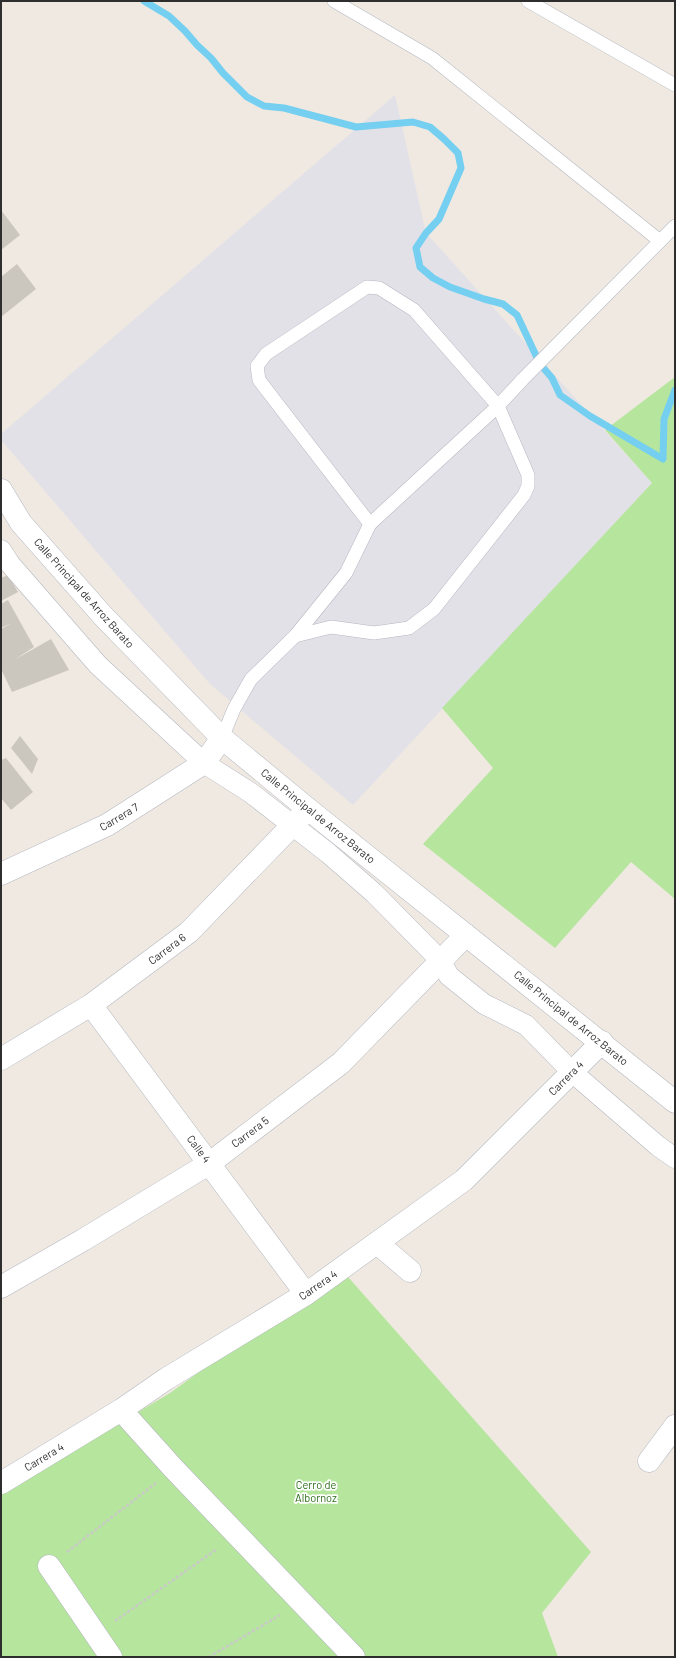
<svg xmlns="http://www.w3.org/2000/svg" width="676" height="1658" font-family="Barlow,sans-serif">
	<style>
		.industrial { fill: #e3e1e8 }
		.green { fill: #b6e59e }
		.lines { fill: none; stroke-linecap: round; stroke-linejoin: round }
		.stream { stroke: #75cff0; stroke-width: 7 }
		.building { fill: #cbc7bf }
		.service-casing { stroke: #b4b7c1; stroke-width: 14 }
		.pedestrian-casing { stroke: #b4b7c1; stroke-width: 21 }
		.minor-casing { stroke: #b4b7c1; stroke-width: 23 }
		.tertiary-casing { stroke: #b4b7c1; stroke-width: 23 }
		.path { stroke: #c9c9c9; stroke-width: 2.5; stroke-dasharray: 3 2; stroke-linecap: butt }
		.service { stroke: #fff; stroke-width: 13 }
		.pedestrian { stroke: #fff; stroke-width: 20 }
		.minor { stroke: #fff; stroke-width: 22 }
		.tertiary { stroke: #fff; stroke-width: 22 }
		.labels { text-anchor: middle; stroke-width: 3.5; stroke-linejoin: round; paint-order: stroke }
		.street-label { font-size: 11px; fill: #2e2e2e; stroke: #fff }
		.park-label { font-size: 11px; fill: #2c6e1b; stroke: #fff }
	</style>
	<rect width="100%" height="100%" fill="#efe9e1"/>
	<!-- industrial -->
	<path class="industrial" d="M395 95 426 233 652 483 353 805 210 684 1 440V434Z"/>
	<!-- green -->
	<g class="green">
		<path d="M675 377V899L631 862 555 948 423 844 493 768 442 708 652 483 605 430Z"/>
		<path d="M341 1269 591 1552 542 1613 558 1657H1V1494L170 1393Z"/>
	</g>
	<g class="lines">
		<!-- stream -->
		<path class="stream" d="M144 1 169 16 185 31 197 45 211 58 223 73 247 97 264 106 284 108 356 127 413 122 430 127 444 139 458 153 461 168 439 219 426 233 416 248 420 267 433 278 450 287 484 299 503 304 517 315 540 364 552 378 560 395 590 416 663 459 664 419 675 390"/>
	</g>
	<!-- building -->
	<g class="building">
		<path d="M1 210 20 235 1 250Z"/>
		<path d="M17 264 36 289 1 317V277Z"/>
		<path d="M8 575 18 592 1 601V578Z"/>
		<path d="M8 600 34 647 14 660 51 639 69 670 12 692 1 669V629L12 623 1 628V604Z"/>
		<path d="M20 736 38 759 32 774 11 748Z"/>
		<path d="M6 758 33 792 11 810 1 798V760Z"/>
	</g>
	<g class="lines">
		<defs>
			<g id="service">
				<path d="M334 1 432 58 660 241"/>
				<path d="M528 1 675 85"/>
				<path d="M295 636 331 627 374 633 409 628 434 609 524 495 528 486V475L498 406 414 310 379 288 367 287 266 354 257 366 259 380 370 524"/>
				<path d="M222 738 234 709 251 679 295 636 346 573 370 524 498 406 523 379 675 226"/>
			</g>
			<path id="pedestrian" d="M1 550 10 564 98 665 204 763 251 793 328 853 374 893 440 960 449 976 484 1004 526 1025 572 1072 658 1146 675 1158"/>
			<g id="minor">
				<path d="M1 874 107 825 204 763 222 738"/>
				<path d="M91 1005 306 1294"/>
				<path d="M1 1059 91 1005 189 932 308 809"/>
				<path d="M377 1243 410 1271"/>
				<path d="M1 1287 83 1240 210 1163 341 1063 466 935"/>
				<path d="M121 1410 174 1469 354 1657"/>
				<path d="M649 1461 675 1426"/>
				<path d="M1 1483 121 1410 166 1379 306 1294 464 1180 602 1042"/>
				<path d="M49 1566 111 1657"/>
			</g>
			<path id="tertiary" d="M1 490 21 523 104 617 222 738 308 809 675 1102"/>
		</defs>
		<!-- service casing -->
		<use href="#service" class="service-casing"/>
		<!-- pedestrian casing -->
		<use href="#pedestrian" class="pedestrian-casing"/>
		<!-- minor casing -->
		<use href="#minor" class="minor-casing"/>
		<!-- tertiary casing -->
		<use href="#tertiary" class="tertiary-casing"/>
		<!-- path -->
		<g class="path">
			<path d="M67 1552 156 1483"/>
			<path d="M115 1621 217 1549"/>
			<path d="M209 1657 280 1615"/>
		</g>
		<!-- service -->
		<use href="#service" class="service"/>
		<!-- pedestrian -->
		<use href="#pedestrian" class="pedestrian"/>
		<!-- minor -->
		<use href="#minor" class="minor"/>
		<!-- tertiary -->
		<use href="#tertiary" class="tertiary"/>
	</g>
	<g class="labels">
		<!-- street labels -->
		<g class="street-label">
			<text transform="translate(84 593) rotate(48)" y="4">Calle Principal de Arroz Barato</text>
			<text transform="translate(318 816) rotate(39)" y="4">Calle Principal de Arroz Barato</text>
			<text transform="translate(119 817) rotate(-31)" y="4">Carrera 7</text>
			<text transform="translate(167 949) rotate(-37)" y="4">Carrera 6</text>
			<text transform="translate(571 1018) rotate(39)" y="4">Calle Principal de Arroz Barato</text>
			<text transform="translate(566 1078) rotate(-45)" y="4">Carrera 4</text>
			<text transform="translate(250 1132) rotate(-37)" y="4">Carrera 5</text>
			<text transform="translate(199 1149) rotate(53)" y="4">Calle 4</text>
			<text transform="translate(318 1285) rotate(-35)" y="4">Carrera 4</text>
			<text transform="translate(44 1457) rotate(-31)" y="4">Carrera 4</text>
		</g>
		<!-- park labels -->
		<g class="park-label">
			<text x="316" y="1489">Cerro de<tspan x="316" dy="13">Albornoz</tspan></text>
		</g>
	</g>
	<!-- border -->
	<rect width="676" height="1658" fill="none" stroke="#2e2e2e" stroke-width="4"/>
</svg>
